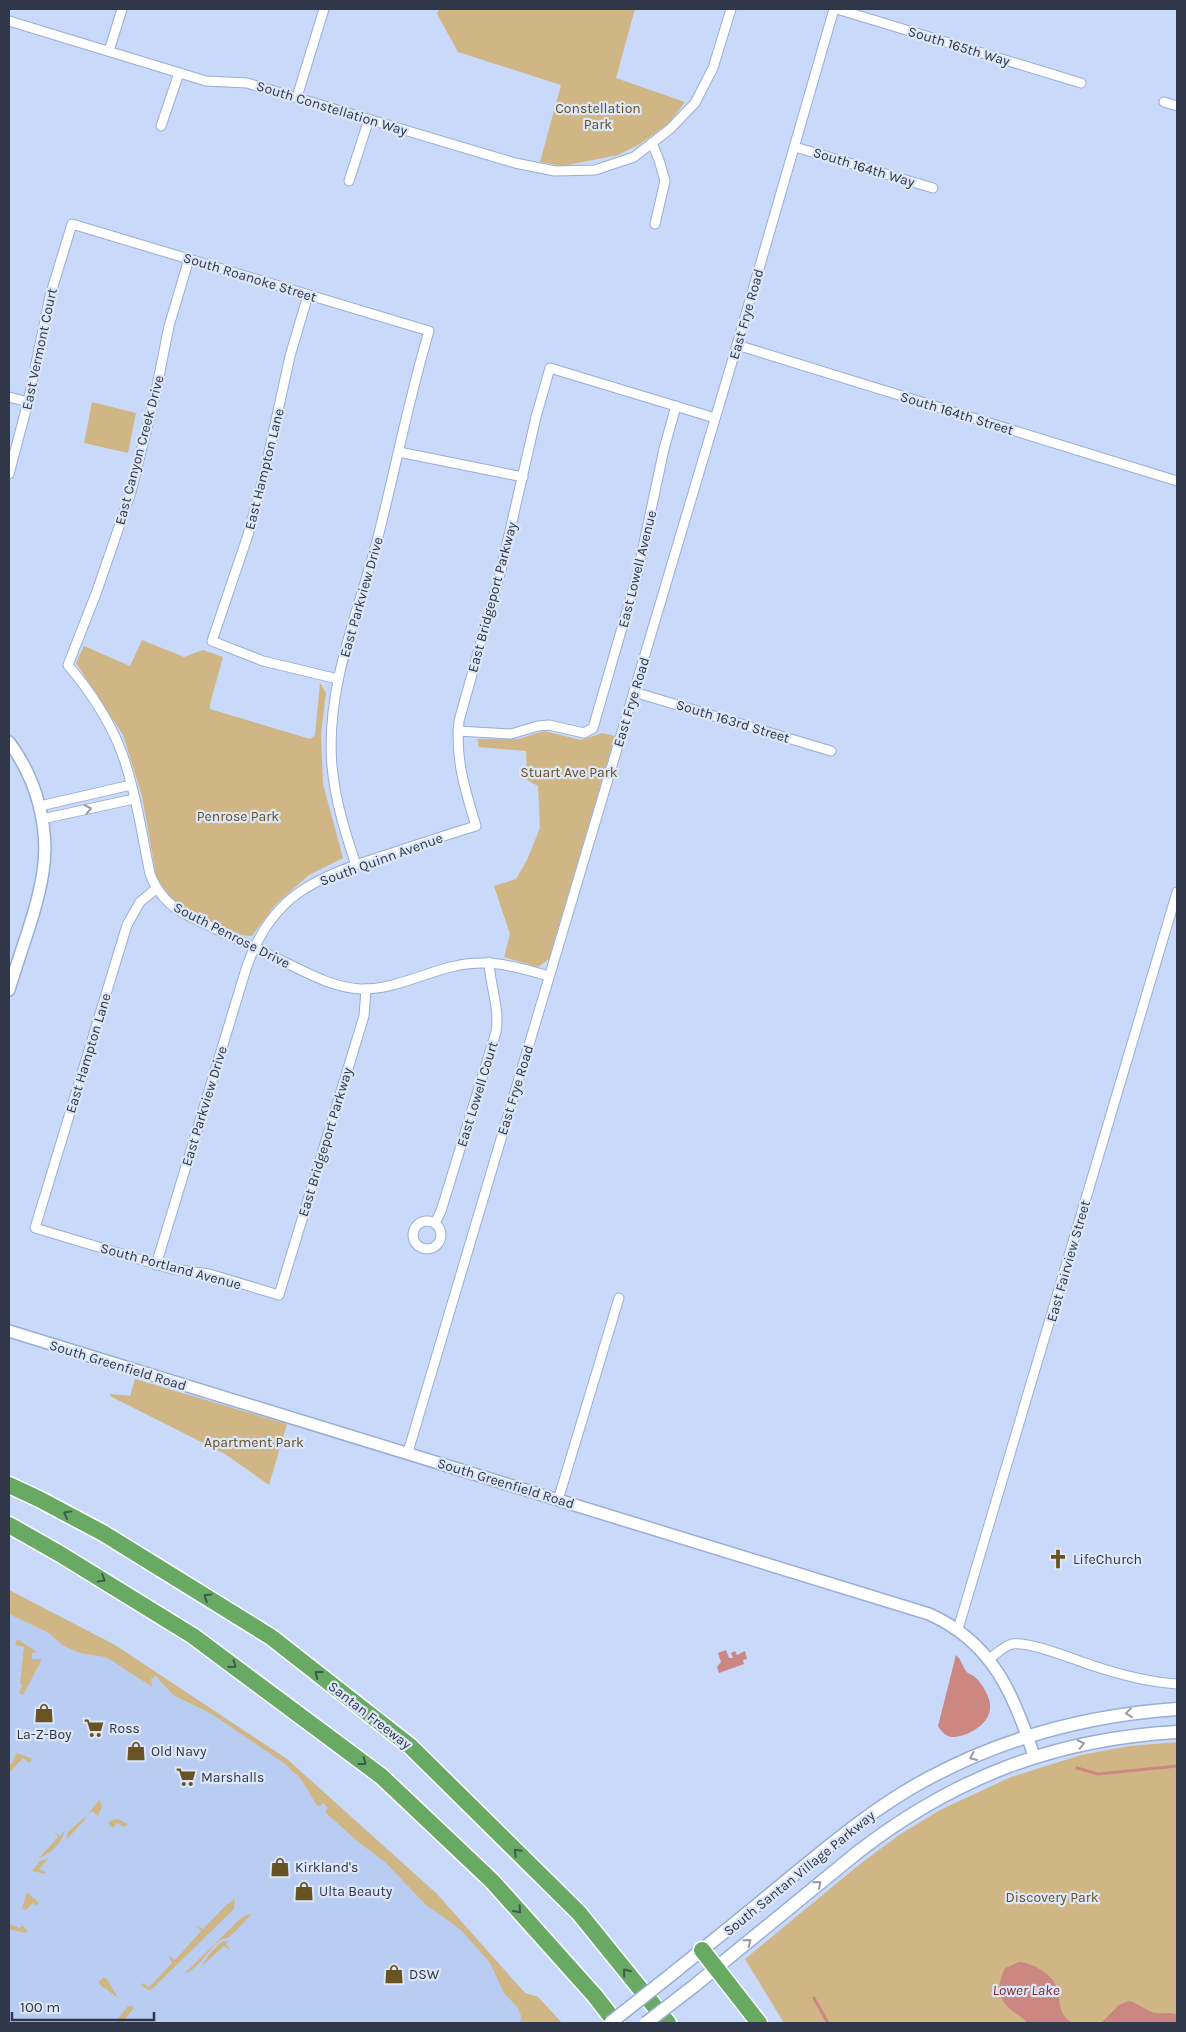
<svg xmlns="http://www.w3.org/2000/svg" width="1186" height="2032" font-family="Karla,sans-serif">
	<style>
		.built { fill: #b9cdf3 }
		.green { fill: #d1b685 }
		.water { fill: #cc8783 }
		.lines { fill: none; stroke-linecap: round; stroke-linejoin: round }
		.stream { stroke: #cc8783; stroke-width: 3 }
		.minor-casing { stroke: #99aed5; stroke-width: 11 }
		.tertiary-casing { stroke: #99aed5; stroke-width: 14 }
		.secondary-casing { stroke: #99aed5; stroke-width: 15 }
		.motorway-casing { stroke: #fff; stroke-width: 19 }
		.minor { stroke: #fff; stroke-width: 9 }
		.tertiary { stroke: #fff; stroke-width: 11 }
		.secondary { stroke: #fff; stroke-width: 12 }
		.motorway { stroke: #68aa64; stroke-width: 16 }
		.secondary-bridge-casing { stroke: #99aed5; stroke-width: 15; stroke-linecap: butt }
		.secondary-bridge { stroke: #fff; stroke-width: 12 }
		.oneway { stroke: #979ba4 }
		.oneway2 { stroke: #405a50 }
		.labels { text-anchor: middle; stroke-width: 4.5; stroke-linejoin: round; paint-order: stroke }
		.street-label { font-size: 14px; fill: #2f3748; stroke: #dde6f7 }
		.park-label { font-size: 14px; fill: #664f21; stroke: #dde6f7 }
		.poi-label { font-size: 14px; fill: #2f3748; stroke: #dde6f7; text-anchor: start }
		.water-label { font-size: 15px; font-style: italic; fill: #812d2e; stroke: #dde6f7 }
	</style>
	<rect width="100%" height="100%" fill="#c8d9fa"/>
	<!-- built -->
	<path class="built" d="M9 1590 115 1645 287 1759 437 1894 525 1993 538 1997 562 2023H9Z"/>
	<!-- green -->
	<g class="green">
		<path d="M439 9H635L616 78 685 102 669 123 640 144 618 155 563 166 540 162 561 85 458 52 437 14Z"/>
		<path d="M92 402 136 413 128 453 84 443Z"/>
		<path d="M142 640 184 657 203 650 223 657 210 704V709L310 739 315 735 320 683 326 693 321 734 323 784 343 858 309 875 275 905 252 936C225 936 182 907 159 892L142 796 123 735 76 663 84 646 130 666Z"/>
		<path d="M544 731 581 740 602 733 615 736 549 959 538 967 504 957 510 934 494 886 516 879 527 860 540 828 538 786 527 780 526 751 479 747 477 739H518Z"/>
		<path d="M135 1379 287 1424 269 1485 225 1454 110 1396 111 1394 130 1396Z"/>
		<path d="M9 1590 115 1645 287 1759 437 1894 525 1993 538 1997 562 2023H520L521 2016 518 2008 504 1993 490 1963 461 1930 425 1904 385 1862 357 1841 325 1812 328 1808 323 1803 319 1807 316 1804 301 1779 285 1764 212 1714 173 1695 156 1676 151 1679 152 1687 111 1660 105 1657 80 1653 62 1645 49 1633 9 1614Z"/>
		<path d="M17 1639 37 1652 32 1653V1659H42L23 1695 19 1693 22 1685 20 1683 24 1647 15 1645Z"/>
		<path d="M1177 1742V2023H784L745 1959 860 1864 899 1835 940 1810 1011 1777 1081 1755 1129 1746Z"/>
		<path d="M17 1753 33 1759 29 1763 23 1758 9 1773V1763L11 1764Z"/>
		<path d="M100 1799 102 1807 98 1816 92 1811 88 1814Z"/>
		<path d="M86 1816 84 1821 66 1840 68 1832Z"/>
		<path d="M118 1819 128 1824 124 1827 117 1823 113 1828 108 1823 112 1820Z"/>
		<path d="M65 1830C62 1843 52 1853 39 1858L58 1837 54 1831 60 1836Z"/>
		<path d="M49 1858 39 1869 45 1872 46 1874 32 1871 40 1861Z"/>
		<path d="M27 1892 39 1903 37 1906 33 1903 26 1910 22 1908Z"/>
		<path d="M235 1898 234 1909 152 1989 148 1990 141 1985 143 1983 149 1987 172 1963 168 1955 175 1960 201 1931 196 1925 203 1929 228 1903 229 1904Z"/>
		<path d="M252 1914C244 1921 238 1930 229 1937 225 1939 222 1938 219 1941 206 1952 200 1968 184 1974L241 1918 247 1915Z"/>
		<path d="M9 1924 20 1928 22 1925 28 1931 25 1933 9 1929Z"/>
		<path d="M229 1941 226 1944 230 1950 224 1946 201 1967 210 1953 221 1942Z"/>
		<path d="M103 1977 107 1979 118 1998 99 1984V1982Z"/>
		<path d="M131 2006 134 2008 122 2023H115L127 2007Z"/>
	</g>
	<!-- water -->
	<g class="water">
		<path d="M726 1650 729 1658H733L731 1653 735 1651 737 1655 745 1651 747 1659 743 1660 744 1664 719 1673 717 1667 721 1662 718 1653Z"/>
		<path d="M956 1655C962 1660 962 1666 966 1671 968 1674 973 1675 976 1678 982 1684 990 1697 990 1705 992 1723 968 1737 953 1737 946 1737 941 1731 938 1726Z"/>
		<path d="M1019 1962C1033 1963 1053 1974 1057 1988 1061 2003 1057 2014 1073 2023H1027C1022 2016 1015 2014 1009 2008 996 1997 998 1982 1005 1968Z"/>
		<path d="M1129 2001C1139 2003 1145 2011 1156 2013 1163 2014 1169 2012 1176 2014L1177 2023H1101L1119 2005Z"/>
	</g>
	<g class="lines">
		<!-- stream -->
		<g class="stream">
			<path d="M1077 1768 1098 1774 1177 1766"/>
			<path d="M814 1998 828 2023"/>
		</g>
		<defs>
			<g id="minor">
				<path d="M837 9 1081 83"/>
				<path d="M9 21 206 81 247 83 515 163 555 171 595 170 634 157 670 129 695 103 713 68 731 9"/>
				<path d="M109 51 122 9"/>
				<path d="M297 97 324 9"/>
				<path d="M1164 102 1177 106"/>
				<path d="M161 126 179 73"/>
				<path d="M652 143 659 160 665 181 655 224"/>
				<path d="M795 147 933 188"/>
				<path d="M349 181 369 119"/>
				<path d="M189 259 169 326 156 391 131 492 97 591 68 665C95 697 117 731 128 772 138 805 143 840 150 874 157 892 168 905 185 914 216 929 247 944 278 959 304 971 330 987 360 989 393 990 423 973 455 966 488 958 517 967 549 976"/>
				<path d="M308 295 290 356 264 475 248 535 212 641 263 661 338 679"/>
				<path d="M737 345 1177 481"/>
				<path d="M9 397 28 402"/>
				<path d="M399 452 523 477"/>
				<path d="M9 474 28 402 50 296 72 224 429 331C409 398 396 466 379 533 360 609 325 686 332 766 335 800 345 832 356 865"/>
				<path d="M634 692 831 751"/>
				<path d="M458 731 511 734 538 726 549 725 584 733 593 728 637 576 664 449 676 406"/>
				<path d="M40 806 131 785"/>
				<path d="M42 819 134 799"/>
				<path d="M157 888 140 902 127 925 35 1228 172 1269 209 1274 279 1295 364 1016 366 989"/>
				<circle cx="427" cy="1235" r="14"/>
				<path d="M435 1223 441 1211 496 1032C500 1008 490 986 489 962"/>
				<path d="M156 1265 246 969C271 894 317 877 386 855 416 845 446 835 476 826 465 790 455 758 459 721L501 570 536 417 550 368 715 418"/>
				<path d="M408 1452 737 345 834 9"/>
				<path d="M558 1500 619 1298"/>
				<path d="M958 1629 1177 892"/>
				<path d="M989 1659C996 1654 1004 1646 1012 1644 1030 1641 1075 1660 1094 1666 1121 1675 1149 1682 1177 1684"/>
			</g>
			<g id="tertiary">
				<path d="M9 742C36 778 50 827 43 872 37 911 20 952 9 990"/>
				<path d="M9 1331 929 1614C992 1642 1014 1694 1034 1756"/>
			</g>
			<g id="secondary">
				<path d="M677 1970C709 1944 742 1918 774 1891 823 1851 871 1809 927 1779 1005 1737 1089 1715 1177 1709"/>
				<path d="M694 1986 858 1852C955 1777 1055 1739 1177 1732"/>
			</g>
			<g id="motorway">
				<path d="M9 1485 39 1499 103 1533 271 1637 410 1746 579 1913 668 2023"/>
				<path d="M9 1525 60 1554 193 1636 381 1776 492 1881 595 1996 616 2023"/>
				<path d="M702 1950 759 2023"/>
			</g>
		</defs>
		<!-- minor casing -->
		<use href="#minor" class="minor-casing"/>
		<!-- tertiary casing -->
		<use href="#tertiary" class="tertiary-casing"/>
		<!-- secondary casing -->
		<use href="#secondary" class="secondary-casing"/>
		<!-- motorway casing -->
		<use href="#motorway" class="motorway-casing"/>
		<!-- minor -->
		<use href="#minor" class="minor"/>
		<!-- tertiary -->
		<use href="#tertiary" class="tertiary"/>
		<!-- secondary -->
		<use href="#secondary" class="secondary"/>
		<!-- motorway -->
		<use href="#motorway" class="motorway"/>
		<defs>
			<g id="secondary-bridge">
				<path d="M610 2023 677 1970"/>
				<path d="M646 2023 694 1986"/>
			</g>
		</defs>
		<!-- secondary-bridge casing -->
		<use href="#secondary-bridge" class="secondary-bridge-casing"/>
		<!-- secondary-bridge -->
		<use href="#secondary-bridge" class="secondary-bridge"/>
	</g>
	<!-- one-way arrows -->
	<defs><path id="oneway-chevron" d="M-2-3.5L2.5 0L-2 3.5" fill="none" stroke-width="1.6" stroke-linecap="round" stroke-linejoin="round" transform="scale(1.25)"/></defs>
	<g class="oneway">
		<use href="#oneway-chevron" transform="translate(88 809) rotate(-12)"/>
		<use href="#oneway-chevron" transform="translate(1129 1713) rotate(173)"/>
		<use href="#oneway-chevron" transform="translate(1081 1744) rotate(-12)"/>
		<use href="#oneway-chevron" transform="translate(973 1757) rotate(156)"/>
		<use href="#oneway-chevron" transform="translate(818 1884) rotate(-40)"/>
		<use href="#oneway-chevron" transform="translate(748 1942) rotate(-39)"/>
	</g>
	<g class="oneway2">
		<use href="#oneway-chevron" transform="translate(67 1514) rotate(-151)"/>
		<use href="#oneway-chevron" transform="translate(102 1579) rotate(31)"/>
		<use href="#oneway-chevron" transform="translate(207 1597) rotate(-148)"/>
		<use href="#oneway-chevron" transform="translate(233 1665) rotate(36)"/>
		<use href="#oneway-chevron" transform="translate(318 1674) rotate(-142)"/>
		<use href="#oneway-chevron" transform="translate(363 1762) rotate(37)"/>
		<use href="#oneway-chevron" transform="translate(517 1852) rotate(-135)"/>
		<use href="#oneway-chevron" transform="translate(518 1910) rotate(48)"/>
		<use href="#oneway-chevron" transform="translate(626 1972) rotate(-129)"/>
	</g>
	<!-- icons -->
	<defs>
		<symbol id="church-bare" viewBox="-9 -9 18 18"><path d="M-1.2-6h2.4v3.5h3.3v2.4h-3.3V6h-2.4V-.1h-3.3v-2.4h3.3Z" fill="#6a5323" stroke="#dde6f7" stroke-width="2.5" paint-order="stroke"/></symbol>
		<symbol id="shop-bare" viewBox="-9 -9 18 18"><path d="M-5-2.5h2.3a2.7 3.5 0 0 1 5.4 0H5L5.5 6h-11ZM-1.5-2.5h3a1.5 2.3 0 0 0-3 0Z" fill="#6a5323" stroke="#dde6f7" stroke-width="2.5" paint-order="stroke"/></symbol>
		<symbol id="supermarket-bare" viewBox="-9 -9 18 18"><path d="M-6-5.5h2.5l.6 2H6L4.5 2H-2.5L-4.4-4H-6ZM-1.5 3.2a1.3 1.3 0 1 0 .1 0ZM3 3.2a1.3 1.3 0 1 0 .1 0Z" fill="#6a5323" stroke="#dde6f7" stroke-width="2.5" paint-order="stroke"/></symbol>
	</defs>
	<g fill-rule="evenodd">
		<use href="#church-bare" x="1044" y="1545" width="28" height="28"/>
		<use href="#shop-bare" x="30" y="1699" width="28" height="28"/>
		<use href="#supermarket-bare" x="80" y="1714" width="28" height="28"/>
		<use href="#shop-bare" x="122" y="1737" width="28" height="28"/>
		<use href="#supermarket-bare" x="172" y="1763" width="28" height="28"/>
		<use href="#shop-bare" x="266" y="1853" width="28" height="28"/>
		<use href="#shop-bare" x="290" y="1877" width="28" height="28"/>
		<use href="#shop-bare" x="380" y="1960" width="28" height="28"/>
	</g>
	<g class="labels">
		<!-- street labels -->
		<g class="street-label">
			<text transform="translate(959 46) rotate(17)" y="5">South 165th Way</text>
			<text transform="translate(332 108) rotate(17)" y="5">South Constellation Way</text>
			<text transform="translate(864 167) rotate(17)" y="5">South 164th Way</text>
			<text transform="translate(250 277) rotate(17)" y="5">South Roanoke Street</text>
			<text transform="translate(746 314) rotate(-74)" y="5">East Frye Road</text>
			<text transform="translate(39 349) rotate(-78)" y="5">East Vermont Court</text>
			<text transform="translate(957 413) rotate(17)" y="5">South 164th Street</text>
			<text transform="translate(139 450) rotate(-75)" y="5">East Canyon Creek Drive</text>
			<text transform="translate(264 469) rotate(-76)" y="5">East Hampton Lane</text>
			<text transform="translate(637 569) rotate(-76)" y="5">East Lowell Avenue</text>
			<text transform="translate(361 597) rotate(-74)" y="5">East Parkview Drive</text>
			<text transform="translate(492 597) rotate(-75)" y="5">East Bridgeport Parkway</text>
			<text transform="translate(631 702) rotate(-73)" y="5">East Frye Road</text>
			<text transform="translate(733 721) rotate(17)" y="5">South 163rd Street</text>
			<text transform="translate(381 859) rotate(-20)" y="5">South Quinn Avenue</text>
			<text transform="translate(232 935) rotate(27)" y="5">South Penrose Drive</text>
			<text transform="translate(88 1053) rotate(-73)" y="5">East Hampton Lane</text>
			<text transform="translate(515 1090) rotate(-73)" y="5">East Frye Road</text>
			<text transform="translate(477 1094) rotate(-73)" y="5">East Lowell Court</text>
			<text transform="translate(204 1106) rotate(-73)" y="5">East Parkview Drive</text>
			<text transform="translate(325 1142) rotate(-73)" y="5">East Bridgeport Parkway</text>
			<text transform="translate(1068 1261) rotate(-74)" y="5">East Fairview Street</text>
			<text transform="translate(171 1266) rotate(15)" y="5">South Portland Avenue</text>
			<text transform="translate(118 1365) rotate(17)" y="5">South Greenfield Road</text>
			<text transform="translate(506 1483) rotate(17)" y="5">South Greenfield Road</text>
			<text transform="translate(370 1715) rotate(38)" y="5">Santan Freeway</text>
			<text transform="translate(799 1873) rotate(-39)" y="5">South Santan Village Parkway</text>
		</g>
		<!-- park labels -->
		<g class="park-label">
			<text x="598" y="113">Constellation<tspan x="598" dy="16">Park</tspan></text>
			<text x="569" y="777">Stuart Ave Park</text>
			<text x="238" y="821">Penrose Park</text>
			<text x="254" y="1447">Apartment Park</text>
			<text x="1052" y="1902">Discovery Park</text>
		</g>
		<!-- poi labels -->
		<g class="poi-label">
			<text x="1073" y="1564">LifeChurch</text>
			<text x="109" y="1733">Ross</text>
			<text x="44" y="1739" text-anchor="middle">La-Z-Boy</text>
			<text x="151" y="1756">Old Navy</text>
			<text x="201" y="1782">Marshalls</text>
			<text x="295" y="1872">Kirkland's</text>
			<text x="319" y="1896">Ulta Beauty</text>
			<text x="409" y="1979">DSW</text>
		</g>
		<!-- water labels -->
		<g class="water-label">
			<text x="1026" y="1995">Lower Lake</text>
		</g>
	</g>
	<!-- border -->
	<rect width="1186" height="2032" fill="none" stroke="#2f3748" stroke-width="20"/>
	<!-- scale -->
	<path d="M12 2012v8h142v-8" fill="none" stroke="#2f3748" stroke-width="2.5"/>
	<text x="20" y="2012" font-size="15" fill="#2f3748" stroke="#dde6f7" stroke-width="4" paint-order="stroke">100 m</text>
</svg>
